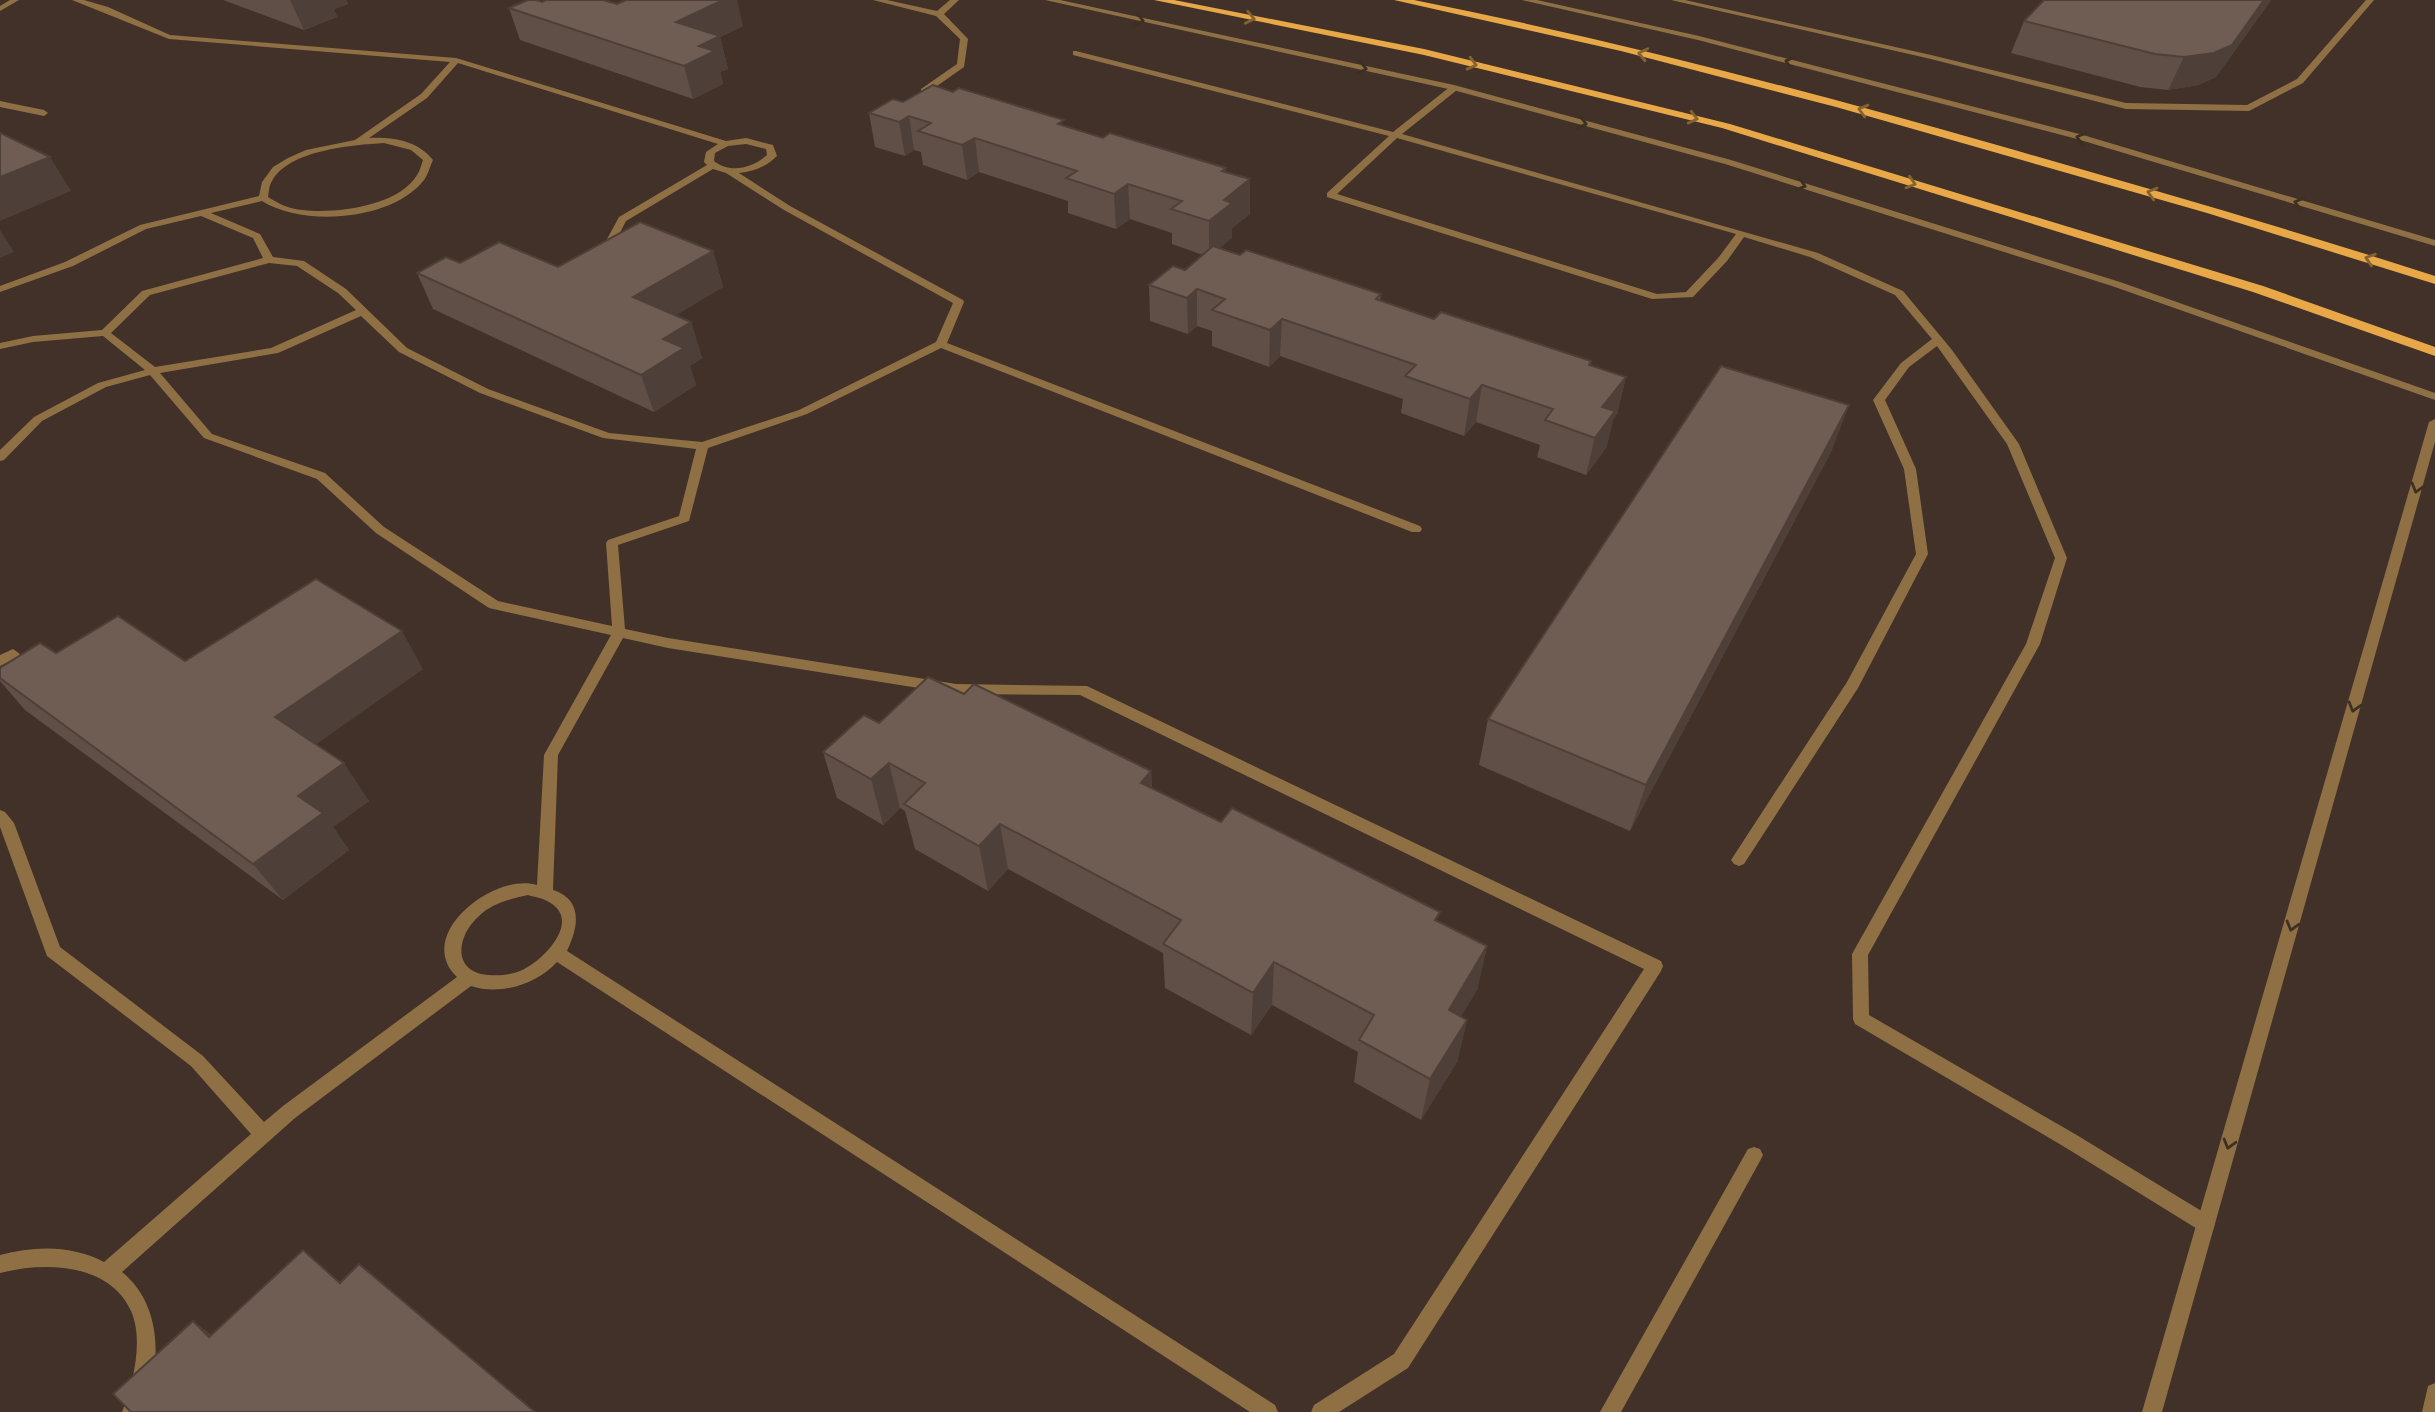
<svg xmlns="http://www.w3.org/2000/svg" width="2435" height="1412" font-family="Jost,sans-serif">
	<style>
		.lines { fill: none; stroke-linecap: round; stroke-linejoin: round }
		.service { fill: #8f7045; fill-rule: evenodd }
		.tertiary { fill: #8f7045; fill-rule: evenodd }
		.primary { fill: #e8a848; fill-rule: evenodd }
		.wall { fill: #5f4f47 }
		.shaded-wall { fill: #4e4039 }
		.building { fill: #6f5c52; stroke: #4e4039; stroke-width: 2 }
		.oneway { stroke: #85622f }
		.oneway2 { stroke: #3d3022 }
	</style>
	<rect width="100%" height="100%" fill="#413128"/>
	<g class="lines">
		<!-- service -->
		<g class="service">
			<path d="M10 0H19L0 11V6Z"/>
			<path d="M72 0H84L108 7 170 35 456 58 726 141 746 138 773 145 777 156C766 167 754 171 739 173L790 206 963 300 964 302 947 343 1420 526 1422 529 1420 532H1412L941 348 807 414 708 448 689 521 618 545 625 629 668 638 956 684 1087 686 1661 961 1663 966 1661 971 1408 1368 1339 1412H1311L1314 1405 1394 1354 1644 969 1080 695 956 694 668 648 623 638 558 755 553 890C584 900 578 928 567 951L1275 1405 1278 1412H1250L557 962C537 984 500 996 471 986L295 1118 122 1272C163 1305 162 1366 143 1412H122C133 1384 144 1340 131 1311 109 1262 43 1262 0 1273V1255C35 1246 71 1245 104 1262L251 1134 191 1066 47 956 0 827V810L5 812 14 823 60 947 203 1056 264 1122 283 1106 457 977C413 935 494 872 537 885L544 755 611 635 489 608 376 533 317 479 204 438 150 375 106 387 42 421 4 460 0 461V450L34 417 98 383 145 370 103 336 33 342 0 349V343L33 336 102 330 142 291 263 258 253 238 201 216 146 229 73 266 0 292V286L65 262 140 225 259 196 262 182 273 167 288 158 306 150 355 140 421 94 450 62 169 39ZM458 63 718 144 706 152 704 162 707 165 619 217 600 252 601 254H609L626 221 713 169 726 173 784 210 953 303 936 342 799 410 702 442 609 433 488 389 407 348 346 289 304 261 273 257 260 234 211 213 262 201C303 227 392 221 424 180 428 175 430 166 433 160 417 140 392 137 369 138L427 98ZM384 143 411 150 423 160C421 165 420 171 417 175 399 206 335 214 303 210 289 209 279 204 268 197 269 192 269 185 272 181 289 150 352 145 384 143ZM746 144 766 149 767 155C753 168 730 174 714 161L715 153 728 146ZM269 263 297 266 338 293 356 310 271 348 155 367 111 333 150 295ZM361 316 399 352 480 393 603 438 696 449 679 516 608 540 606 543 612 626 498 601 384 527 325 473 212 434 160 373 278 353ZM528 895C534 897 543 898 549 902 583 921 542 962 520 971 510 975 499 976 488 975 451 972 457 935 479 916 492 903 510 899 528 895Z"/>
			<path d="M873 0H887L937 11 950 0H959L944 14 968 39 964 67 927 93H921V89L957 64 960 39 936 16Z"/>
			<path d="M1671 0H1685L1931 55 2126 103 2247 105 2297 79 2366 0H2374L2303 83 2249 111 2126 109 1931 59Z"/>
			<path d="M1076 51 1393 132 1451 86H1457V90L1402 134 1818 253 1903 291 1952 350 2019 444 2067 558 2040 644 1868 955 1869 1015 2075 1134 2213 1218 2215 1224 2213 1230 2206 1233 2199 1230 2063 1146 1855 1024 1853 1019 1852 954 2026 644 2055 558 2007 444 1937 346 1909 367 1885 400 1916 469 1928 554 1858 688 1744 864 1739 866 1734 864 1731 860 1847 682 1916 554 1904 469 1873 400 1901 363 1932 339 1895 295 1810 257 1744 237 1727 261 1693 297 1652 299 1327 197V193L1389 136 1073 55V51ZM1397 138 1736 234 1719 257 1686 292 1657 294 1337 194Z"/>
			<path d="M0 101 44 110 48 113 44 116 0 107Z"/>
			<path d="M13 649 20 654 18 657 0 666V655Z"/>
			<path d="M1754 1147 1760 1149 1763 1155 1760 1161 1621 1412H1600L1748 1149Z"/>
		</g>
		<!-- tertiary -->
		<g class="tertiary">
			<path d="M1045 0H1060L1454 85 1731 160 2120 282 2435 393V400L2112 286 1725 164 1453 90Z"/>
			<path d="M1522 0H1537L1699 36 2083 135 2435 240V246L2077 139 1698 40Z"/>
			<path d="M2435 419V442L2162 1412H2142L2429 422Z"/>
			<path d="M2435 1383V1412H2422L2428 1386Z"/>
		</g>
		<!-- primary -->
		<g class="primary">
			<path d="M1154 0H1174L1424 49 1730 124 2263 286 2435 347V356L2253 292 1722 128 1424 55Z"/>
			<path d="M1394 0H1414C1610 39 1804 90 1997 145 2143 187 2290 229 2435 276V284L2207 213 1836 107 1621 51Z"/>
		</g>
	</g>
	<!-- wall -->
	<g class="wall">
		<path d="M223 0H346L348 4 334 9 337 17 304 30Z"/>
		<path d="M2044 0H2271L2216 77 2198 85 2168 90 2140 87 2011 53 2024 21Z"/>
		<path d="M542 2 617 4 743 26 720 37 728 69 720 72 723 84 693 99 520 40 509 8Z"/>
		<path d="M903 102 1065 126 1103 138 1226 168V172L1250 214 1232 228V238L1219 248 1240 255 1381 294 1380 301 1434 319 1591 361 1590 365 1626 377 1617 414 1613 420 1606 448 1586 475 1537 457 1540 445 1476 422 1464 436 1401 413 1403 399 1280 356 1269 367 1212 346V331L1197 326 1188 334 1150 321 1149 285 1185 270 1203 255 1172 244V233L1130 219 1116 229 1068 213V201L979 172 967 180 923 165 921 152 914 150 905 156 875 147 869 113Z"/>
		<path d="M713 251 723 287 676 315 691 322 702 358 690 366 696 385 654 412 433 309 417 273 558 267Z"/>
		<path d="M1832 450 1630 831 1479 765 1488 719Z"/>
		<path d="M56 653 185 661 423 669 315 744 369 801 333 827 349 850 283 900 25 710 0 681V668Z"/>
		<path d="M964 694 1151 771 1152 788 1221 822 1438 921 1487 946 1477 990 1461 1016 1467 1020 1457 1062 1421 1120 1354 1082 1358 1052 1272 1005 1251 1035 1165 988 1163 953 1008 869 988 891 915 849 905 811 900 808 883 825 837 798 823 752 879 723Z"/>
	</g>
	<!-- shaded-wall -->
	<g class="shaded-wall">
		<path d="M290 0H346L348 4 334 9 337 17 304 30Z"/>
		<path d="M723 0H737L743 26 720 37 728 69 720 72 723 84 693 99 684 66 676 22Z"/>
		<path d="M2264 0H2271L2216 77 2198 85 2168 90 2184 57Z"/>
		<path d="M909 116 914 150 905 156 899 122Z"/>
		<path d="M975 138 979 172 967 180 962 145Z"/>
		<path d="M50 157 71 191 0 221V177Z"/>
		<path d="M1226 168V198L1250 179V214L1232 228V238L1209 257V221L1222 171Z"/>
		<path d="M1128 184 1130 219 1116 229 1114 194Z"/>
		<path d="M0 230 14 252 0 258Z"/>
		<path d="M713 251 723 287 645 334 633 297Z"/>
		<path d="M1197 289V326L1188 334 1187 298Z"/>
		<path d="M1282 319 1280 356 1269 367 1270 330Z"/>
		<path d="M691 322 702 358 690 366 696 385 654 412 641 375 663 339Z"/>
		<path d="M1626 377 1617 414 1613 420 1606 448 1586 475 1602 407Z"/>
		<path d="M1482 385 1476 422 1464 436 1470 399Z"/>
		<path d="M1849 405 1832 450 1630 831 1646 785Z"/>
		<path d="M402 631 423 669 301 755 275 717Z"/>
		<path d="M344 763 369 801 333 827 349 850 283 900 253 864 298 796Z"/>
		<path d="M889 763 900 808 883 825 871 779Z"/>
		<path d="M1151 771 1153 817 1141 783Z"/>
		<path d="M1000 824 1008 869 988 891 979 846Z"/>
		<path d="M1487 946 1477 990 1439 1052 1449 1010Z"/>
		<path d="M1274 962 1272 1005 1251 1035 1253 993Z"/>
		<path d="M1467 1020 1457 1062 1421 1120 1430 1079Z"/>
		<path d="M193 1321 232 1350 209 1337Z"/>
	</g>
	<!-- building -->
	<g class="building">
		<path d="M528 0H536L542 2 546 0H603L617 4 626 0H723L676 22 720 36 699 46 715 51 684 66 509 8Z"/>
		<path d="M2044 0H2264L2232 45 2214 53 2184 57 2155 54 2024 21Z"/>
		<path d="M933 85 953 92 959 88 1064 120 1058 124 1103 138 1110 133 1226 168 1222 171 1250 179 1224 200 1232 203 1209 221 1171 209 1182 201 1128 184 1114 194 1066 178 1077 171 975 138 962 145 918 131 931 123 909 116 899 122 869 113 893 99 903 102Z"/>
		<path d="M0 133 50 157 0 177Z"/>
		<path d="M640 222 713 251 633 297 691 322 663 339 684 348 641 375 417 273 446 257 460 263 499 242 558 267Z"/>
		<path d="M1213 246 1240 255 1246 250 1381 294 1376 299 1434 319 1441 312 1591 361 1589 365 1626 377 1602 407 1615 411 1595 438 1545 420 1553 409 1482 385 1470 399 1405 376 1416 365 1282 319 1270 330 1212 310 1225 299 1197 289 1187 298 1149 285 1173 266 1185 270Z"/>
		<path d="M1721 366 1849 405 1646 785 1488 719Z"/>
		<path d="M316 579 402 631 275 717 344 763 298 796 323 813 253 864 0 678V668L40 643 56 653 118 616 185 661Z"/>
		<path d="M928 677 964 694 974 684 1151 771 1141 783 1221 822 1232 808 1440 912 1435 920 1487 946 1449 1010 1467 1020 1430 1079 1359 1040 1374 1015 1274 962 1253 993 1163 944 1181 920 1000 824 979 846 904 804 925 783 889 763 871 779 823 752 864 715 879 723Z"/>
		<path d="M303 1250 340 1283 359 1264 535 1412H131L113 1394 193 1321 209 1337Z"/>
	</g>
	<!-- one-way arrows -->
	<defs><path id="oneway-chevron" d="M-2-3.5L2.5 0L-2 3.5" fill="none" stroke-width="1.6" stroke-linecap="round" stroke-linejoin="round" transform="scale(1.75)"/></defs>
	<g class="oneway">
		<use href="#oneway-chevron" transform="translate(1250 18) rotate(11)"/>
		<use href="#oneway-chevron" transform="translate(1643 54) rotate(-167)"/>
		<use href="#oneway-chevron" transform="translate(1472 64) rotate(14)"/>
		<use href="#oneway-chevron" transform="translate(1863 110) rotate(-164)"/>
		<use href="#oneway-chevron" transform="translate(1693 118) rotate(14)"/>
		<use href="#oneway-chevron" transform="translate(1911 183) rotate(17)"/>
		<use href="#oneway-chevron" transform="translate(2152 193) rotate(-164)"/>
		<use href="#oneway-chevron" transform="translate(2370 259) rotate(-162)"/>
	</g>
	<g class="oneway2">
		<use href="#oneway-chevron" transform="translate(1139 20) rotate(12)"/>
		<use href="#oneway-chevron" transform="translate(1790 62) rotate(-165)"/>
		<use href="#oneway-chevron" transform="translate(1362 68) rotate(12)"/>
		<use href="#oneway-chevron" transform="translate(1582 123) rotate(15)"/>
		<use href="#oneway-chevron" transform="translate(2081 138) rotate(-164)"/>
		<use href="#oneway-chevron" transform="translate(1801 185) rotate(18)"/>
		<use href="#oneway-chevron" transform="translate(2299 203) rotate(-163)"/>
		<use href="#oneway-chevron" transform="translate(2417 488) rotate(106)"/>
		<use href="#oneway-chevron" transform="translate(2354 707) rotate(106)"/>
		<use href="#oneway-chevron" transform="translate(2292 926) rotate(106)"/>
		<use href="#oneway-chevron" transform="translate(2229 1144) rotate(106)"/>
	</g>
</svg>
